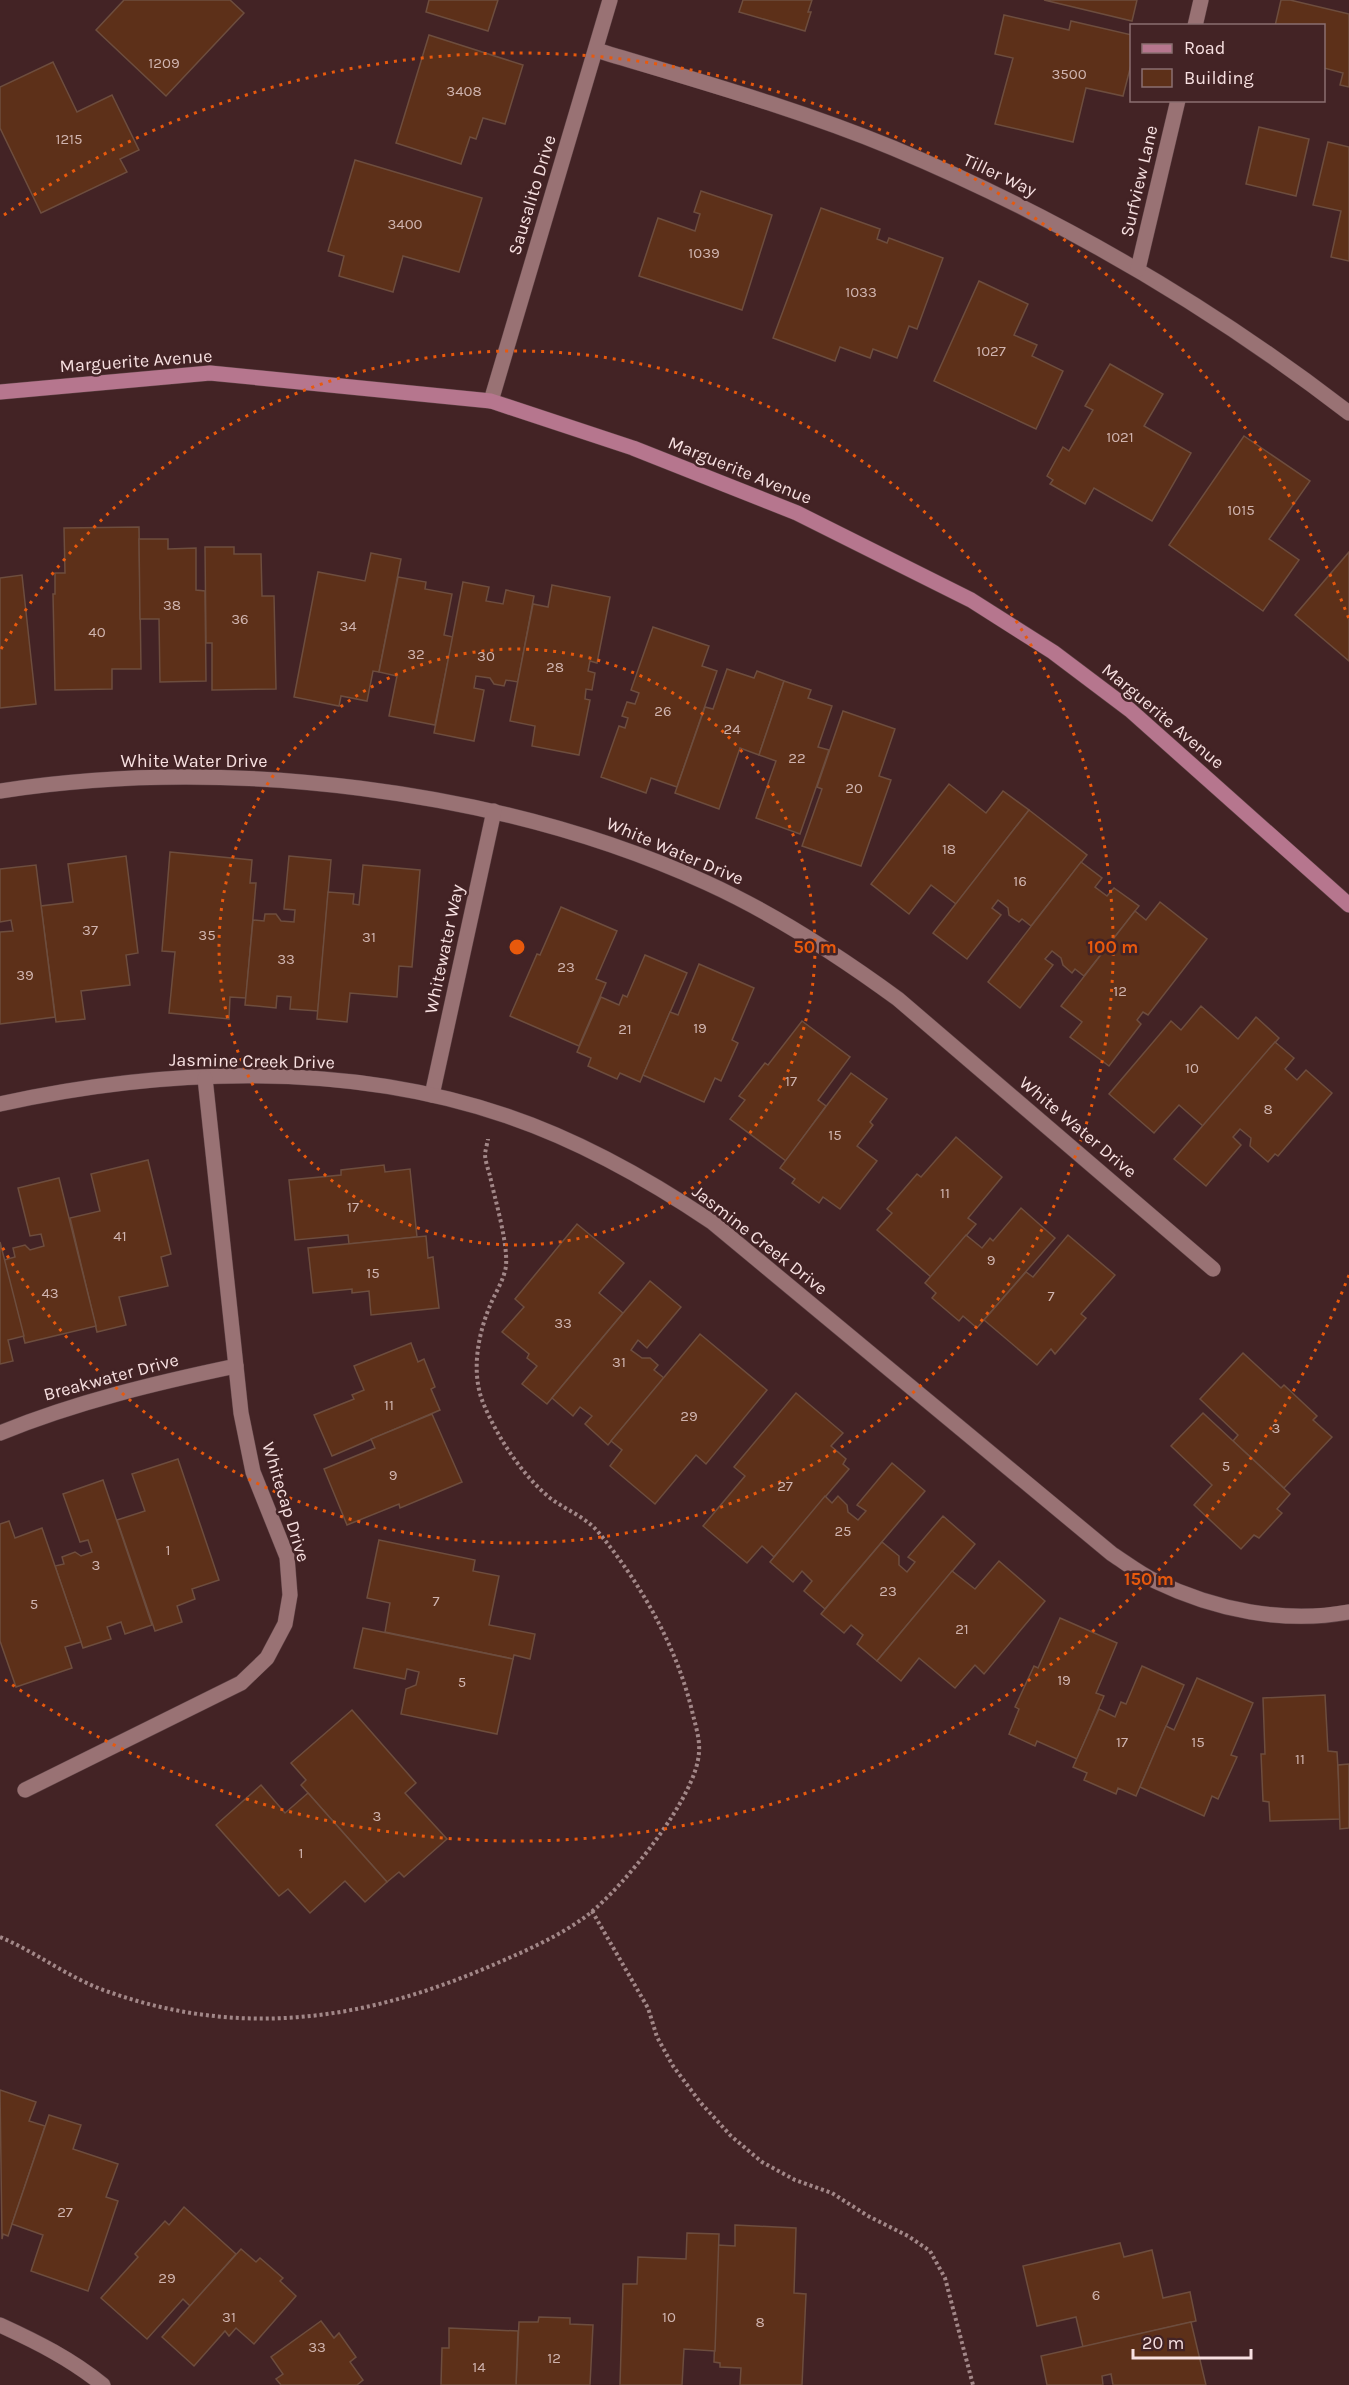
<svg xmlns="http://www.w3.org/2000/svg" width="1349" height="2385" font-family="Karla,sans-serif">
	<style>
		.building { fill: #5d3019; stroke: #6d4d3e; stroke-width: 1.5 }
		.lines { fill: none; stroke-linecap: round; stroke-linejoin: round }
		.street-casing { stroke: #5e4245; stroke-width: 16 }
		.secondary-casing { stroke: #5e4245; stroke-width: 16 }
		.path { stroke: #a28788; stroke-width: 4; stroke-dasharray: 3 3; stroke-linecap: butt }
		.street { stroke: #997274; stroke-width: 15 }
		.secondary { stroke: #b6768e; stroke-width: 15 }
		.ring { fill: none; stroke: #e8590c; stroke-width: 3; stroke-dasharray: 3 6 }
		.labels { text-anchor: middle; stroke-width: 5; stroke-linejoin: round; paint-order: stroke }
		.number-label { font-size: 15px; fill: #d0b4af }
		.street-label { font-size: 18px; fill: #f7e0e1; stroke: #432325 }
		.centre { fill: #e8590c; stroke: #432325; stroke-width: 3 }
		.ring-label { font-size: 18px; text-anchor: middle; font-weight: bold; fill: #e8590c; stroke: #432325; stroke-width: 5; stroke-linejoin: round; paint-order: stroke }
	</style>
	<rect width="100%" height="100%" fill="#432325"/>
	<!-- building -->
	<g class="building">
		<path d="M124 0H230L244 13 166 96 96 30Z"/>
		<path d="M429 0H498L488 31 426 12Z"/>
		<path d="M743 0H812L808 12H811L805 31 739 12Z"/>
		<path d="M1044 0H1137L1132 21Z"/>
		<path d="M1281 0H1290L1349 14V87L1340 85 1343 73 1324 68V26H1275Z"/>
		<path d="M1004 15 1069 30 1071 21 1132 35V61L1123 96 1086 88 1073 142 995 124 1013 58 995 54Z"/>
		<path d="M429 35 523 65 505 124 483 118 476 139 470 137 461 164 396 143Z"/>
		<path d="M53 62 77 112 112 95 139 150 120 159 127 172 41 213 0 128V87Z"/>
		<path d="M1259 127 1309 139 1296 196 1246 184Z"/>
		<path d="M1328 142 1349 147V261L1331 257 1341 211 1313 205Z"/>
		<path d="M355 160 482 198 459 272 403 256 393 292 339 276 344 256 328 251Z"/>
		<path d="M701 191 772 215 742 310 639 276 658 218 695 231 700 214 694 212Z"/>
		<path d="M821 208 880 229 877 239 887 243 889 238 943 258 917 329 909 326 897 358 873 349 870 358 840 347 835 361 773 338Z"/>
		<path d="M979 281 1028 304 1014 335 1037 345 1032 356 1063 371 1036 429 934 381Z"/>
		<path d="M1110 364 1163 394 1144 426 1191 453 1152 521 1094 488 1085 504 1050 484 1053 480 1047 476 1063 447 1069 451 1093 410 1085 406Z"/>
		<path d="M1244 436 1310 481 1269 539 1299 560 1263 611 1169 545Z"/>
		<path d="M139 527 141 669H112V689L55 690 53 594H55V573H65L64 528Z"/>
		<path d="M139 539H168V549L196 548V590L205 591 206 681 160 682 159 619H140Z"/>
		<path d="M205 547H234V554H261L262 596H274L276 689 212 690V643H206Z"/>
		<path d="M1349 552V661L1295 615Z"/>
		<path d="M371 553 401 559 379 672 373 671 367 701 341 696 339 706 294 697 318 572 365 581Z"/>
		<path d="M22 575 36 704 0 708V578Z"/>
		<path d="M398 577 426 582 425 589 452 594 444 635 453 637 435 725 389 716 397 676 379 672Z"/>
		<path d="M463 582 489 587 486 601 503 604 506 590 534 596 518 682 506 680 504 686 494 684 490 678 476 676 474 688 484 690 474 741 434 733Z"/>
		<path d="M552 585 610 597 597 663 590 661 588 671 595 673 592 690 586 689 585 699 590 700 579 755 532 746 535 726 510 721 533 604 548 607Z"/>
		<path d="M653 627 709 646 702 666 717 671 677 787 651 778 646 793 601 777 619 726 625 728 628 718 622 716 627 702 635 704 639 693 631 690Z"/>
		<path d="M727 669 754 678 757 671 784 681 759 755 740 748 719 809 675 793 705 707 713 709Z"/>
		<path d="M784 681 811 690 808 698 832 706 818 747 829 750 800 834 756 818 776 761 759 755Z"/>
		<path d="M843 711 895 729 879 776 891 780 861 866 802 846 822 789 817 787Z"/>
		<path d="M949 784 986 813 1003 791 1029 810 956 904 931 885 909 914 871 884Z"/>
		<path d="M1029 810 1087 855 1031 926 1022 919 1019 922 1009 915 1008 908 998 900 992 908 1001 915 967 959 933 933Z"/>
		<path d="M170 852 252 860 250 883H256L246 998 230 997 229 1019 169 1013 175 952 162 951Z"/>
		<path d="M126 856 138 953 126 955 130 985 81 991 85 1019 56 1022 41 906 73 902 68 864Z"/>
		<path d="M289 856 331 860 318 1011 290 1009 291 997 277 996 276 1008 245 1005 253 920 264 921 265 914H276L281 921 294 922 295 910 284 909Z"/>
		<path d="M1081 862 1102 878 1095 887 1107 896 1114 888 1139 906 1084 976 1075 969 1072 973 1063 965 1061 958 1052 951 1045 959 1053 965 1020 1008 988 982Z"/>
		<path d="M36 865 55 1017 0 1024V932L13 931 11 920 0 922V869Z"/>
		<path d="M363 865 420 870 412 967 399 966 397 997 350 993 347 1022 317 1019 328 892 354 894 353 904 359 905Z"/>
		<path d="M1160 902 1207 939 1148 1015 1143 1012 1137 1020 1141 1024 1109 1066 1070 1037 1082 1022 1061 1006 1135 911 1146 920Z"/>
		<path d="M561 907 617 931 596 979 606 983 579 1046 510 1016 537 954 540 955Z"/>
		<path d="M645 955 687 973 640 1082 620 1073 617 1079 588 1066 591 1058 577 1052 601 997 619 1005 623 995 627 997Z"/>
		<path d="M699 964 754 988 732 1040 738 1043 721 1081 715 1078 704 1102 643 1075 670 1012 678 1015Z"/>
		<path d="M1201 1006 1238 1039 1256 1017 1279 1038 1203 1126 1179 1105 1154 1133 1109 1094 1171 1021 1181 1030Z"/>
		<path d="M802 1021 850 1057 818 1100 826 1106 786 1161 730 1119 745 1100 739 1096 765 1063 768 1065Z"/>
		<path d="M1275 1042 1294 1058 1285 1069 1297 1080 1306 1070 1332 1093 1278 1156 1275 1154 1268 1162 1250 1146 1251 1138 1240 1129 1233 1137 1241 1145 1206 1186 1174 1159Z"/>
		<path d="M851 1073 887 1099 870 1122 873 1125 857 1146 877 1161 840 1209 823 1197 819 1203 792 1183 795 1179 780 1168Z"/>
		<path d="M956 1137 1002 1177 968 1218 976 1224 931 1277 877 1230 892 1213 887 1209 917 1174 921 1177Z"/>
		<path d="M148 1160 171 1254 161 1257 168 1286 119 1297 126 1325 97 1332 70 1218 100 1211 91 1174Z"/>
		<path d="M384 1165 385 1172 410 1169 417 1237 349 1244 348 1235 295 1240 289 1180 341 1175V1170Z"/>
		<path d="M59 1178 96 1326 25 1343 4 1260 15 1257 13 1248 25 1245 30 1250 44 1246 41 1234 30 1236 18 1188Z"/>
		<path d="M1021 1208 1055 1238 977 1328 963 1316 959 1321 932 1298 936 1293 925 1283 966 1235 982 1248 990 1238 993 1241Z"/>
		<path d="M577 1224 624 1263 599 1293 623 1313 547 1404 522 1384 537 1366 527 1358 529 1354 502 1332 524 1307 515 1299Z"/>
		<path d="M1068 1235 1115 1275 1081 1314 1086 1318 1055 1354 1051 1349 1037 1365 984 1320 1026 1272 1033 1277Z"/>
		<path d="M426 1236 428 1258 433 1257 439 1308 371 1315 369 1291 352 1293V1289L313 1293 308 1248Z"/>
		<path d="M0 1242 24 1336 8 1340 13 1361 0 1364Z"/>
		<path d="M650 1281 681 1307 647 1348 638 1340 631 1350 642 1358H650L658 1365 654 1370 664 1378 608 1445 585 1424 592 1416 580 1407 573 1416 552 1398Z"/>
		<path d="M700 1334 767 1390 706 1464 696 1455 655 1504 610 1466 622 1450 611 1441Z"/>
		<path d="M411 1343 418 1362 424 1359 435 1387 431 1389 440 1410 332 1456 314 1415 354 1399 352 1395 364 1390 354 1366Z"/>
		<path d="M1243 1353 1281 1388 1284 1385 1317 1416 1313 1420 1332 1437 1284 1488 1233 1441 1238 1435 1200 1399Z"/>
		<path d="M796 1393 843 1433 831 1446 846 1459 843 1464 849 1469 774 1557 762 1546 747 1563 703 1526 745 1476 734 1467Z"/>
		<path d="M1203 1413 1290 1494 1277 1509 1282 1513 1259 1538 1254 1535 1241 1549 1194 1505 1212 1485 1171 1446Z"/>
		<path d="M432 1414 462 1482 400 1508 399 1504 347 1525 324 1469 375 1448 371 1439Z"/>
		<path d="M178 1459 219 1580 192 1589 195 1599 177 1606 182 1622 155 1631 117 1520 145 1511 132 1474Z"/>
		<path d="M892 1463 925 1491 825 1609 804 1591 812 1581 802 1571 793 1582 770 1562 825 1496 832 1503 838 1496 847 1505 848 1512 858 1520 866 1511 857 1505Z"/>
		<path d="M103 1480 152 1625 125 1634 121 1622 107 1627 111 1639 83 1648 55 1566 64 1564 62 1557 75 1552 81 1556 92 1552 88 1540 80 1542 63 1494Z"/>
		<path d="M943 1516 975 1544 877 1661 857 1644 863 1635 851 1625 844 1633 821 1614 882 1542 899 1556V1565L907 1572 915 1562 908 1557Z"/>
		<path d="M9 1521 15 1538 42 1528 81 1642 65 1647 72 1668 16 1687 0 1641V1524Z"/>
		<path d="M379 1540 475 1560 473 1571 499 1576 489 1625 535 1634 530 1659 514 1655 513 1659 385 1632 390 1603 367 1598Z"/>
		<path d="M999 1561 1045 1601 984 1674 975 1665 955 1688 919 1658 901 1681 877 1661 952 1571 975 1589Z"/>
		<path d="M1060 1618 1117 1643 1096 1693 1104 1696 1077 1759 1037 1741 1035 1746 1009 1734 1019 1709 1015 1707 1034 1666 1038 1668Z"/>
		<path d="M363 1628 513 1659 497 1734 401 1714 406 1689 416 1685 419 1672 407 1669 405 1679 354 1668Z"/>
		<path d="M1142 1666 1184 1685 1136 1796 1118 1788 1116 1794 1084 1780 1087 1773 1073 1767 1099 1709 1115 1717 1121 1702 1126 1704Z"/>
		<path d="M1197 1678 1253 1703 1231 1755 1237 1757 1218 1799 1212 1796 1204 1816 1140 1787 1166 1726 1174 1730Z"/>
		<path d="M1325 1695 1328 1751 1337 1752 1341 1819 1270 1821 1269 1802 1263 1801 1261 1754H1265L1263 1698Z"/>
		<path d="M352 1710 416 1783 405 1793 447 1839 404 1877 399 1872 387 1882 301 1785 306 1780 291 1763Z"/>
		<path d="M1349 1764V1828L1340 1829 1338 1765Z"/>
		<path d="M261 1785 285 1813 308 1793 387 1882 365 1902 345 1881 310 1913 288 1889 279 1896 216 1825Z"/>
		<path d="M0 2090 36 2102 29 2121 45 2126 8 2236 3 2234 2 2239Z"/>
		<path d="M49 2115 81 2125 73 2149 118 2164 106 2197 118 2201 88 2291 31 2271 43 2235 12 2224Z"/>
		<path d="M184 2207 236 2254 190 2306 183 2299 147 2339 101 2298 138 2257 135 2254 165 2221 169 2225Z"/>
		<path d="M735 2225 796 2228 794 2293 806 2294 802 2385H740L741 2368 720 2367V2363L714 2362 718 2245 735 2246Z"/>
		<path d="M687 2233 719 2234 715 2351 684 2349 682 2385H620L623 2284H637L638 2257 686 2259Z"/>
		<path d="M1120 2243 1124 2257 1152 2250 1163 2298 1190 2292 1196 2321 1083 2347 1076 2317 1037 2326 1023 2266Z"/>
		<path d="M241 2249 256 2262 260 2258 283 2278 280 2281 296 2296 254 2344 236 2328 229 2336 225 2331 194 2366 162 2337Z"/>
		<path d="M539 2317 570 2318V2324L593 2325 590 2385H516L519 2322H538Z"/>
		<path d="M321 2321 334 2338 339 2333 356 2357 350 2362 363 2380 357 2385H281L276 2379 283 2374 271 2357Z"/>
		<path d="M1191 2322 1206 2385H1113L1111 2374 1102 2376 1103 2385H1047L1041 2356Z"/>
		<path d="M449 2328 518 2331 516 2385H441L442 2348H449Z"/>
	</g>
	<g class="lines">
		<defs>
			<g id="street">
				<path d="M1195 26 1201 0"/>
				<path d="M596 50C695 80 796 108 893 148 1056 216 1209 305 1349 413"/>
				<path d="M1138 269 1178 100"/>
				<path d="M491 401 610 0"/>
				<path d="M0 791C226 756 499 788 707 883 775 914 838 955 898 999L1213 1269"/>
				<path d="M432 1095 494 811"/>
				<path d="M0 1104C164 1068 346 1061 507 1116 581 1141 648 1179 712 1222L1112 1554C1126 1563 1140 1574 1155 1581 1215 1610 1284 1624 1349 1612"/>
				<path d="M0 1433C76 1402 155 1383 236 1366"/>
				<path d="M25 1790 241 1683 267 1658 285 1624 290 1595 287 1557 253 1472 241 1413 205 1078"/>
				<path d="M0 2325C37 2342 71 2359 103 2385"/>
			</g>
			<path id="secondary" d="M0 392 210 373 491 401 633 448 797 513 971 600 1053 652 1130 710 1349 905"/>
		</defs>
		<!-- street casing -->
		<use href="#street" class="street-casing"/>
		<!-- secondary casing -->
		<use href="#secondary" class="secondary-casing"/>
		<!-- path -->
		<g class="path">
			<path d="M592 1911 648 2008 657 2037 673 2066 700 2102 731 2136 762 2162 795 2180 832 2193 868 2216 908 2236 930 2251 945 2278 973 2385"/>
			<path d="M0 1937C38 1953 70 1979 109 1992 246 2040 372 2019 502 1961 532 1948 563 1934 589 1914 624 1886 697 1797 699 1752 700 1740 696 1727 693 1715 678 1649 642 1585 599 1533 586 1517 566 1510 550 1498 522 1475 498 1438 484 1405 470 1373 478 1332 492 1301 497 1290 504 1279 506 1266 508 1242 495 1200 490 1176 488 1169 485 1160 485 1154 485 1152 488 1140 488 1139"/>
		</g>
		<!-- street -->
		<use href="#street" class="street"/>
		<!-- secondary -->
		<use href="#secondary" class="secondary"/>
	</g>
	<!-- distance rings -->
	<g class="ring">
		<circle cx="517" cy="947" r="298"/>
		<path d="M1 649A596 596 0 1 1 1 1245"/>
		<path d="M1349 1275A894 894 0 0 1 4 1679M4 215A894 894 0 0 1 1349 619"/>
	</g>
	<g class="labels">
		<!-- number labels -->
		<g class="number-label">
			<text x="164" y="68">1209</text>
			<text x="1069" y="79">3500</text>
			<text x="464" y="96">3408</text>
			<text x="69" y="144">1215</text>
			<text x="405" y="229">3400</text>
			<text x="704" y="258">1039</text>
			<text x="861" y="297">1033</text>
			<text x="991" y="356">1027</text>
			<text x="1120" y="442">1021</text>
			<text x="1241" y="515">1015</text>
			<text x="172" y="610">38</text>
			<text x="240" y="624">36</text>
			<text x="348" y="631">34</text>
			<text x="97" y="637">40</text>
			<text x="416" y="659">32</text>
			<text x="486" y="661">30</text>
			<text x="555" y="672">28</text>
			<text x="663" y="716">26</text>
			<text x="732" y="734">24</text>
			<text x="797" y="763">22</text>
			<text x="854" y="793">20</text>
			<text x="949" y="854">18</text>
			<text x="1020" y="886">16</text>
			<text x="90" y="935">37</text>
			<text x="207" y="940">35</text>
			<text x="369" y="942">31</text>
			<text x="286" y="964">33</text>
			<text x="566" y="972">23</text>
			<text x="25" y="980">39</text>
			<text x="1120" y="996">12</text>
			<text x="700" y="1033">19</text>
			<text x="625" y="1034">21</text>
			<text x="1192" y="1073">10</text>
			<text x="791" y="1086">17</text>
			<text x="1268" y="1114">8</text>
			<text x="835" y="1140">15</text>
			<text x="945" y="1198">11</text>
			<text x="353" y="1212">17</text>
			<text x="120" y="1241">41</text>
			<text x="991" y="1265">9</text>
			<text x="373" y="1278">15</text>
			<text x="50" y="1298">43</text>
			<text x="1051" y="1301">7</text>
			<text x="563" y="1328">33</text>
			<text x="619" y="1367">31</text>
			<text x="389" y="1410">11</text>
			<text x="689" y="1421">29</text>
			<text x="1276" y="1433">3</text>
			<text x="1226" y="1471">5</text>
			<text x="393" y="1480">9</text>
			<text x="785" y="1491">27</text>
			<text x="843" y="1536">25</text>
			<text x="168" y="1555">1</text>
			<text x="96" y="1570">3</text>
			<text x="888" y="1596">23</text>
			<text x="436" y="1606">7</text>
			<text x="34" y="1609">5</text>
			<text x="962" y="1634">21</text>
			<text x="1064" y="1685">19</text>
			<text x="462" y="1687">5</text>
			<text x="1122" y="1747">17</text>
			<text x="1198" y="1747">15</text>
			<text x="1300" y="1764">11</text>
			<text x="377" y="1821">3</text>
			<text x="301" y="1858">1</text>
			<text x="65" y="2217">27</text>
			<text x="167" y="2283">29</text>
			<text x="1096" y="2300">6</text>
			<text x="229" y="2322">31</text>
			<text x="669" y="2322">10</text>
			<text x="760" y="2327">8</text>
			<text x="317" y="2352">33</text>
			<text x="554" y="2363">12</text>
			<text x="479" y="2372">14</text>
		</g>
		<!-- street labels -->
		<g class="street-label">
			<text transform="translate(1000 175) rotate(25)" y="6">Tiller Way</text>
			<text transform="translate(1139 181) rotate(-77)" y="6">Surfview Lane</text>
			<text transform="translate(532 195) rotate(-73)" y="6">Sausalito Drive</text>
			<text transform="translate(136 361) rotate(-4)" y="6">Marguerite Avenue</text>
			<text transform="translate(740 470) rotate(22)" y="6">Marguerite Avenue</text>
			<text transform="translate(1163 716) rotate(40)" y="6">Marguerite Avenue</text>
			<text x="194" y="767">White Water Drive</text>
			<text transform="translate(675 851) rotate(23)" y="6">White Water Drive</text>
			<text transform="translate(444 949) rotate(-78)" y="6">Whitewater Way</text>
			<text transform="translate(252 1061) rotate(1)" y="6">Jasmine Creek Drive</text>
			<text transform="translate(1078 1127) rotate(40)" y="6">White Water Drive</text>
			<text transform="translate(760 1240) rotate(38)" y="6">Jasmine Creek Drive</text>
			<text transform="translate(111 1377) rotate(-15)" y="6">Breakwater Drive</text>
			<text transform="translate(286 1502) rotate(73)" y="6">Whitecap Drive</text>
		</g>
	</g>
	<circle cx="517" cy="947" r="9" class="centre"/>
	<g class="ring-label">
		<text x="815" y="953">50 m</text>
		<text x="1113" y="953">100 m</text>
		<text x="1149" y="1585">150 m</text>
	</g>
	<!-- legend -->
	<rect x="1130" y="24" width="195" height="78" fill="#432325" stroke="#8b6f70" stroke-width="1.5"/>
	<rect x="1142" y="44" width="30" height="9" fill="#b6768e" stroke="#8b6f70" stroke-width="1.5"/>
	<text x="1184" y="54" font-size="18" fill="#f7e0e1">Road</text>
	<rect x="1142" y="69" width="30" height="18" fill="#5d3019" stroke="#8b6f70" stroke-width="1.5"/>
	<text x="1184" y="84" font-size="18" fill="#f7e0e1">Building</text>
	<!-- scale -->
	<path d="M1133 2349v9h118v-9" fill="none" stroke="#f7e0e1" stroke-width="3"/>
	<text x="1142" y="2349" font-size="18" fill="#f7e0e1" stroke="#432325" stroke-width="4.5" paint-order="stroke">20 m</text>
</svg>
